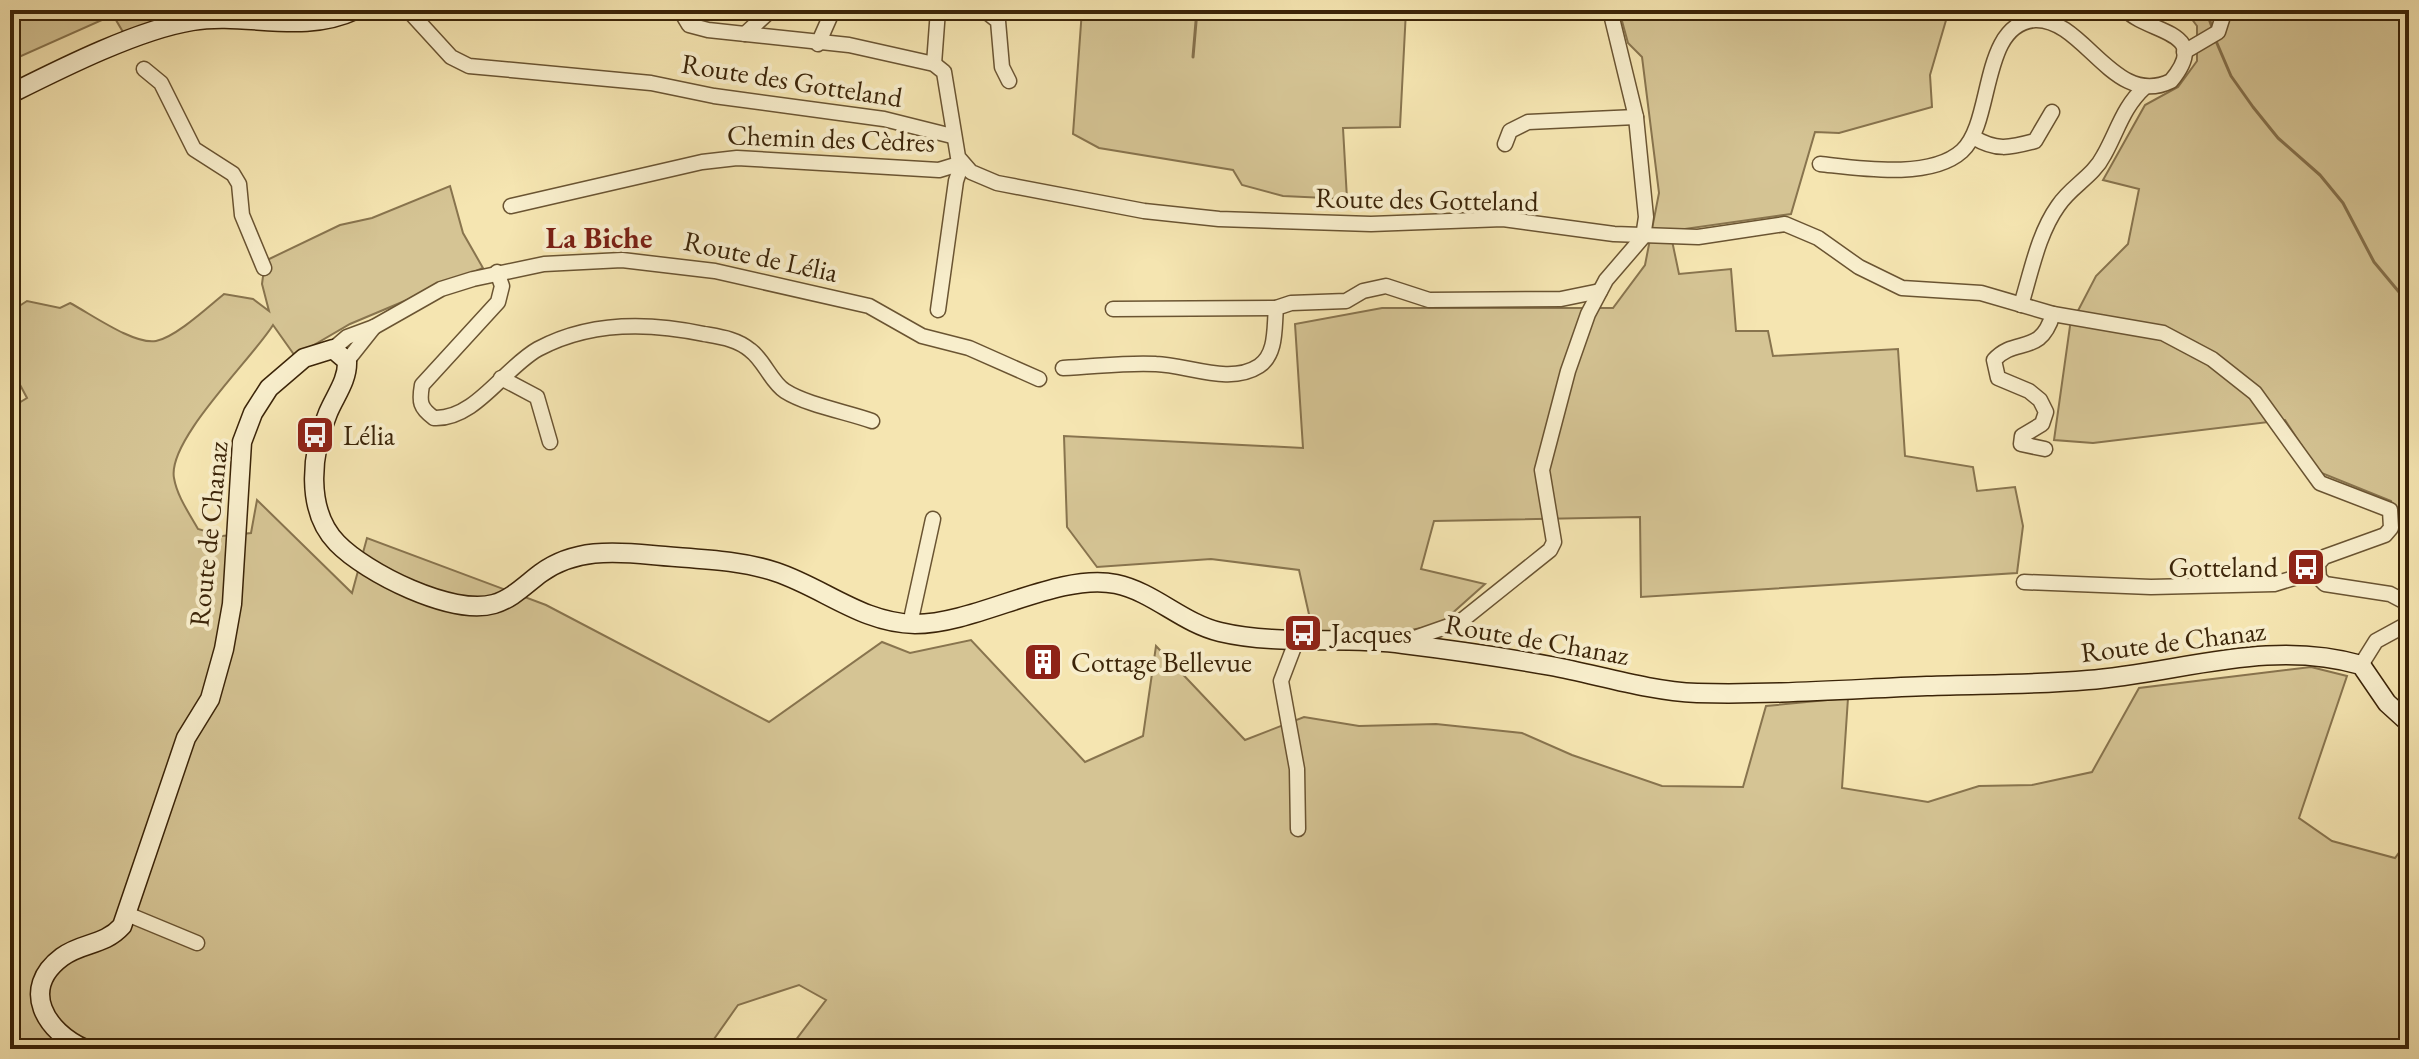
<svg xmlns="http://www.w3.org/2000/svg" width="2419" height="1059" font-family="'EB Garamond',serif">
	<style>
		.green { fill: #d5c494; stroke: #88744e; stroke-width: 2 }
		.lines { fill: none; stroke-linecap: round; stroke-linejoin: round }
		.stream { stroke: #85704b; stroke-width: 3 }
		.street-casing { stroke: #6a5432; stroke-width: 17 }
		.secondary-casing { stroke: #3b2408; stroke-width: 21 }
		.street { stroke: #f8eecc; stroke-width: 14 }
		.secondary { stroke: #f8eecc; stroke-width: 18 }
		.labels { text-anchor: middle; stroke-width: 8; stroke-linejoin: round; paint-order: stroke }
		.street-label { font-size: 28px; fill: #3b2408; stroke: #f8eecc }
		.poi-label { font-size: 28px; fill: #3b2408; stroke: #f8eecc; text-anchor: start }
		.neighbourhood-label { font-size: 30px; font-weight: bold; fill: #7a1f14; stroke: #f8eecc }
	</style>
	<rect width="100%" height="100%" fill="#f5e5b1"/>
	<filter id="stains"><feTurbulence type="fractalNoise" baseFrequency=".0025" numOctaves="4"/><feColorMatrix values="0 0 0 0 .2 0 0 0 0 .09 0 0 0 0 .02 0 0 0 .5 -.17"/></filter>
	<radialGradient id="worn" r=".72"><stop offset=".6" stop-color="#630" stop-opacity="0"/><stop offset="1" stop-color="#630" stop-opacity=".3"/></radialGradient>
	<!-- green -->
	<g class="green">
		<path d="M10 10H173L175 16 123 32 113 15 10 61Z"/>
		<path d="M1082 10H1406L1400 127 1343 128 1347 199 1283 196 1242 185 1233 170 1099 148 1073 134Z"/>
		<path d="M1619 10H1949L1930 75 1932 107 1839 133 1815 132 1791 214 1670 231 1679 274 1731 269 1736 331H1768L1773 356 1898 349 1905 456 1973 467 1977 491 2015 487 2023 526 2017 573 1641 597 1640 517 1434 521 1421 569 1485 584 1439 625 1364 638 1313 632 1299 570 1211 559 1097 567 1067 527 1064 436 1303 448 1295 324 1382 308H1613L1645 265 1659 193 1642 57 1628 43Z"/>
		<path d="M2185 10H2409V573L2391 501 2319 472 2285 420 2093 443 2054 440 2070 326 2096 276 2128 244 2139 189 2103 180 2145 105 2178 87 2197 61V26Z"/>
		<path d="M450 186 463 233 483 268 350 324 295 356 273 325C252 359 167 440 174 478 177 496 189 513 198 529L222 536 251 533 257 500 352 593 367 538 546 605 769 722 882 642 910 653 971 640 1085 762 1143 736 1156 646 1245 740 1304 717 1359 726 1436 724 1522 733 1572 755 1662 786 1743 787 1766 706 1848 698 1842 788 1928 802 1979 786 2032 785 2092 772 2139 688 2311 667 2347 676 2299 818 2332 841 2395 858 2409 839V1049H789L826 1000 799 985 738 1005 707 1049H10V400L17 404 27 398 18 381 10 377V312L27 301 60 308 70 303C91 314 134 345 156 341 176 337 208 307 224 294L253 299 269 311 262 284 265 261 340 225 372 218Z"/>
	</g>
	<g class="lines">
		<!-- stream -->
		<g class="stream">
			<path d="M2206 10 2212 27"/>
			<path d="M2216 41 2231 76 2253 107 2278 138 2320 175 2343 203 2374 262 2409 304"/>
			<path d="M1193 57 1197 10"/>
		</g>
		<defs>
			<g id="street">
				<path d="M408 10 451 57 469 66 651 83 714 96 884 119 952 136"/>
				<path d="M680 10 689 25 708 30 849 45 934 64 944 72 958 157 971 172 997 183 1144 211 1219 219 1371 224 1503 219 1614 234 1698 237 1785 224 1818 238 1859 267 1902 288 1981 293 2053 314 2163 333 2212 359 2255 393 2320 483 2390 510 2391 528 2385 535 2324 557 2318 564 2319 578 2325 584 2390 594 2409 604"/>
				<path d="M984 10 998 21 1002 67 1009 81"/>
				<path d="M938 12 981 10"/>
				<path d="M745 34 771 10"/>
				<path d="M818 44 833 10"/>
				<path d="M2184 52 2218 32 2225 10"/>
				<path d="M934 64 938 10"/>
				<path d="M144 69 161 83 194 149 233 174 239 184 242 215 264 268"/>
				<path d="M1973 137C1996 151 2009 148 2035 141L2052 112"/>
				<path d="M1505 144 1510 131 1528 122 1636 117"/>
				<path d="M1820 164C1858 168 1930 180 1962 151 1994 122 1980 24 2035 20 2084 18 2114 109 2171 81 2213 30 2149 34 2126 10"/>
				<path d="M511 206 702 162 737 158 939 170 962 163"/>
				<path d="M497 272 502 286 498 302 422 385C419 402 420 408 434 418 475 420 504 368 538 349 590 321 648 322 704 334 721 337 737 339 750 350 764 360 771 382 785 391 807 405 847 412 872 421"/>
				<path d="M2021 305C2031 273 2038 234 2058 206 2071 186 2093 177 2104 155 2118 130 2123 107 2145 87"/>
				<path d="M1113 309 1276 308"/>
				<path d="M938 310 956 181 962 163"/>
				<path d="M333 349 347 337 374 327 441 289 473 279 544 264 622 260 715 271 869 306 922 336 969 348 1039 379"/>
				<path d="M347 361 374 327"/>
				<path d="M1063 368C1094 367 1126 362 1156 364 1188 365 1230 385 1259 366 1277 354 1274 327 1276 308L1291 303 1346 301 1363 291 1386 286 1429 300 1561 299 1600 291"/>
				<path d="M501 378 537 397 550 442"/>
				<path d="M2045 449 2021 444 2022 436 2042 424 2046 412 2040 400 2029 391 1998 378 1994 360C2016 336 2040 357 2053 314"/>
				<path d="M2024 582 2151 587 2274 584 2317 571"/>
				<path d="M910 624 933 519"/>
				<path d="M1297 639 1281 681 1297 769 1298 829"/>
				<path d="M1403 642 1460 622 1550 550 1554 542 1542 470 1568 371 1588 314 1606 280 1643 237 1646 217 1636 117 1610 10"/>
				<path d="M2361 665 2376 641 2409 623"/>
				<path d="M127 914 197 943"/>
			</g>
			<g id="secondary">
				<path d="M10 94C60 69 137 30 192 21 246 12 302 35 355 10"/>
				<path d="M85 1049C46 1032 19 989 62 957 82 942 104 946 122 926L186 738 210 699 224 649 232 604 242 442 253 413 269 388 304 358 333 349 347 361C348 380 335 396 328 413 311 453 305 510 337 543 366 573 452 616 494 604 512 599 526 584 541 573 574 549 613 551 652 555 692 559 737 559 776 572 824 588 862 623 915 624 977 624 1058 572 1116 584 1154 592 1182 623 1220 632 1279 646 1343 636 1403 644 1452 650 1502 657 1551 666 1599 675 1648 691 1697 693 1774 695 1851 689 1927 686 1981 684 2034 685 2088 680 2179 673 2269 638 2361 665L2387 703 2409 723"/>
			</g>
		</defs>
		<!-- street casing -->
		<use href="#street" class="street-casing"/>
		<!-- secondary casing -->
		<use href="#secondary" class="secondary-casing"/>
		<!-- street -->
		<use href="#street" class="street"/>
		<!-- secondary -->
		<use href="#secondary" class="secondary"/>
	</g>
	<!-- icons -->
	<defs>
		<symbol id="bus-square" viewBox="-11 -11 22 22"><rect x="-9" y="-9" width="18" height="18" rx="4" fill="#8f2418" stroke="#f8eecc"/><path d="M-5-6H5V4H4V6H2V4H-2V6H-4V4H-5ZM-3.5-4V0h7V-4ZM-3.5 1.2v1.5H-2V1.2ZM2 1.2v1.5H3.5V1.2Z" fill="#fff"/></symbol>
		<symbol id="building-square" viewBox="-11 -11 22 22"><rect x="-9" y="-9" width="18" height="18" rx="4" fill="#8f2418" stroke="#f8eecc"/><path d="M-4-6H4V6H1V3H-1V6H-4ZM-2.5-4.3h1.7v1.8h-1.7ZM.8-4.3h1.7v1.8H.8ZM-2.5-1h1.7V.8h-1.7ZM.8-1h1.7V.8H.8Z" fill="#fff"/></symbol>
	</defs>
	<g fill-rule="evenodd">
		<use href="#bus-square" x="293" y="413" width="44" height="44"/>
		<use href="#bus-square" x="2284" y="545" width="44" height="44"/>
		<use href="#bus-square" x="1281" y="611" width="44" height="44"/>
		<use href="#building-square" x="1021" y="640" width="44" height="44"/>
	</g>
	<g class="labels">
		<!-- street labels -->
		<g class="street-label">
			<text transform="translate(792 80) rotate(9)" y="10">Route des Gotteland</text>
			<text transform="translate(831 138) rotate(2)" y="10">Chemin des Cèdres</text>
			<text transform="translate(1427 199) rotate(1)" y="10">Route des Gotteland</text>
			<text transform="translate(761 256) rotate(12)" y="10">Route de Lélia</text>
			<text transform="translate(208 534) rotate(-84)" y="10">Route de Chanaz</text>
			<text transform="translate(1537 639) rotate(10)" y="10">Route de Chanaz</text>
			<text transform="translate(2173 641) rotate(-7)" y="10">Route de Chanaz</text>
		</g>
		<!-- poi labels -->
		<g class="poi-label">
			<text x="343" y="445">Lélia</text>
			<text x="2278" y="577" text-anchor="end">Gotteland</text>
			<text x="1331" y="643">Jacques</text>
			<text x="1071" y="672">Cottage Bellevue</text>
		</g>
		<!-- neighbourhood labels -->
		<g class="neighbourhood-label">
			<text x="599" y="248">La Biche</text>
		</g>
	</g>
	<!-- margin -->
	<rect width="2419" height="1059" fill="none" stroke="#f5e5b1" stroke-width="40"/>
	<rect x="12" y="12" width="2395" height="1035" fill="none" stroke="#3b2408" stroke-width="4"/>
	<rect x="20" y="20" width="2379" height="1019" fill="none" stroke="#3b2408" stroke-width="2"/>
	<rect width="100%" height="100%" filter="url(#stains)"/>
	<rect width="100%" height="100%" fill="url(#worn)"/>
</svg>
